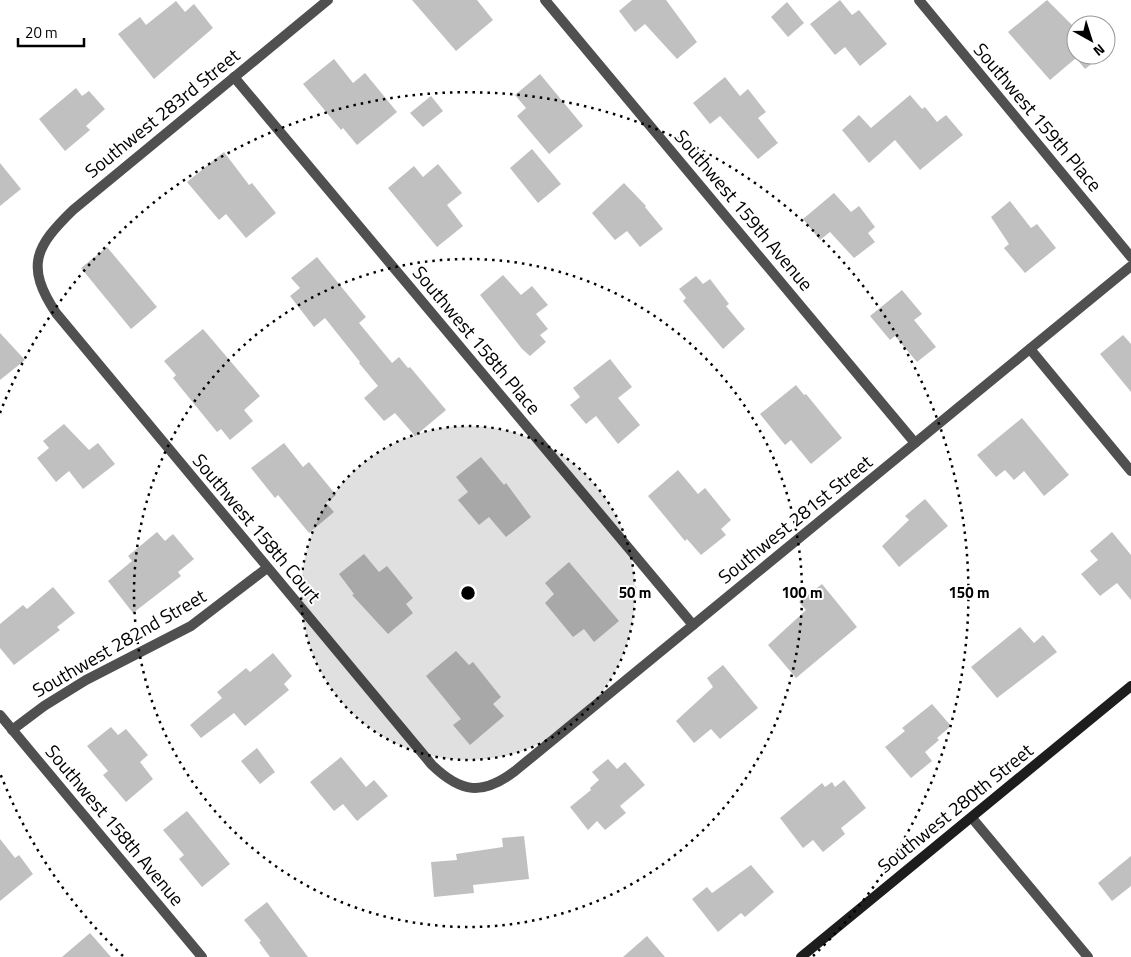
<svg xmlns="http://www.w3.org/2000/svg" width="1131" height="957" font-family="'Titillium Web',sans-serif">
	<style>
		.building { fill: #c0c0c0 }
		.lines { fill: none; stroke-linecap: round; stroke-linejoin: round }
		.street { stroke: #505050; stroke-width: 10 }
		.secondary { stroke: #1d1d1d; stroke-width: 10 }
		.ring { fill: none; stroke: #000; stroke-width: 2.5; stroke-dasharray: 2.5 5 }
		.labels { text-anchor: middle; stroke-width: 4; stroke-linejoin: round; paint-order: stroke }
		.street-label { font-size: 19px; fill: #000; stroke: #fff }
		.centre { fill: #000; stroke: #fff; stroke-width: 2.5 }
		.ring-label { font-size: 15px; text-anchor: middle; font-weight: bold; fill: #000; stroke: #fff; stroke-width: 4; stroke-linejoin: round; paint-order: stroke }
	</style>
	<rect width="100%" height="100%" fill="#fff"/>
	<!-- building -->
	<g class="building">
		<path d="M412 0H477L493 20 456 51Z"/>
		<path d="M632 0H666L697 42 677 59 645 24 635 32 619 11Z"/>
		<path d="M840 0 852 15 859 10 887 44 860 66 845 47 835 55 810 24Z"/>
		<path d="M1047 0 1076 29V55L1100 57 1085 69 1076 58 1050 80 1008 32Z"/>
		<path d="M176 1 185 12 194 4 213 28 154 79 118 34 140 17 146 25Z"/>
		<path d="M787 2 804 23 788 37 771 17Z"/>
		<path d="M334 59 353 83 365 73 397 112 357 145 343 128 341 130 303 84Z"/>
		<path d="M540 74 583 126 549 154 517 116 526 108 515 95Z"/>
		<path d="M725 77 740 96 748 89 766 112 758 118 778 143 758 159 720 116 710 124 693 103Z"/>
		<path d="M76 88 82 96 89 91 105 109 86 126 90 130 65 151 39 119Z"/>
		<path d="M910 95 922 109 925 107 937 122 946 115 963 135 920 170 895 140 869 163 842 130 859 115 871 128Z"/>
		<path d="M431 96 443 111 423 127 410 113Z"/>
		<path d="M532 149 561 184 538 203 510 168Z"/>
		<path d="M224 152 249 185 252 183 276 213 246 238 226 214 219 220 187 182Z"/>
		<path d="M0 163 21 189 0 206Z"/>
		<path d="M438 164 462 193 447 205 463 226 437 247 388 188 414 166 423 177Z"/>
		<path d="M624 183 646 206 645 207 663 229 640 247 627 231 615 240 592 213Z"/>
		<path d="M834 193 851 212 859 206 875 227 868 233 875 242 854 258 830 232 820 240 803 219Z"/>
		<path d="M1010 201 1031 228 1037 224 1056 248 1025 273 1004 248 1009 244 991 217Z"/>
		<path d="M107 247 157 307 131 329 81 268Z"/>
		<path d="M317 257 366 317 359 323 392 363 399 357 408 368 410 367 446 410 415 436 395 413 384 421 364 398 378 386 359 363 360 362 325 318 314 327 290 296 300 288 291 278Z"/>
		<path d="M503 275 521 295 532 286 548 305 536 314 548 329 540 335 546 342 530 356 522 349 480 295Z"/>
		<path d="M696 276 703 284 710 279 729 304 726 306 745 329 723 349 683 301 686 298 679 289Z"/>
		<path d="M902 290 922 314 914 320 936 347 917 362 895 336 890 340 870 316Z"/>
		<path d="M203 329 260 396 244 410 253 421 230 440 221 429 217 432 173 378 176 375 164 361Z"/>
		<path d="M0 333 25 360 0 380Z"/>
		<path d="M1123 335 1131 344V392L1100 354Z"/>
		<path d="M610 359 632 387 618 398 640 425 618 444 596 416 586 424 570 405 580 397 573 388Z"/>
		<path d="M796 385 804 395 806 394 842 438 811 464 791 440 785 445 760 414Z"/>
		<path d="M1022 418 1069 475 1044 496 1024 471 1014 480 1005 470 996 477 977 455Z"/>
		<path d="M64 424 89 450 98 443 115 464 83 489 69 471 56 482 37 458 49 448 43 441Z"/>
		<path d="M284 443 303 467 309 462 336 495 326 503 334 512 309 533 278 495 275 498 251 468Z"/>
		<path d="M481 457 504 485 506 483 531 517 506 537 489 517 479 525 458 500 468 492 456 477Z"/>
		<path d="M678 470 698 494 705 488 731 520 721 529 726 535 701 555 687 539 685 541 648 496Z"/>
		<path d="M925 499 948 526 899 567 882 546 909 520 905 516Z"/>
		<path d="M157 532 165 541 173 534 194 559 178 572 181 576 133 613 108 581 132 561 128 556Z"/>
		<path d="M1112 532 1131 555V600L1117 583 1100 596 1081 574 1098 560 1090 551Z"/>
		<path d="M364 554 379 572 387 566 413 598 406 604 413 613 388 634 352 595 354 594 339 574Z"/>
		<path d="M569 562 619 621 594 642 584 629 573 637 545 603 554 594 545 583Z"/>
		<path d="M822 584 857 627 796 678 768 645 806 610 799 602Z"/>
		<path d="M53 587 75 613 57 627 60 630 14 665 0 648V624L23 605 27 609Z"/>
		<path d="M1020 627 1034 643 1043 635 1057 652 997 698 971 667Z"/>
		<path d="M456 651 469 665 473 662 501 697 493 704 504 716 470 745 453 725 461 719 426 676Z"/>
		<path d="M273 653 292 676 284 684 289 690 245 726 234 713 201 738 190 725 222 698 217 692 246 668 250 672Z"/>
		<path d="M723 665 758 708 720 739 711 729 694 743 676 721 713 687 707 678Z"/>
		<path d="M932 704 951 726 937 738 939 740 925 752 932 761 911 778 885 747 905 731 902 728Z"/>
		<path d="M111 727 118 735 126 729 148 755 140 762 153 779 126 802 103 775 108 771 87 746Z"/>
		<path d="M257 748 275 772 260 784 241 761Z"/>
		<path d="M341 757 366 787 374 780 388 796 357 821 343 804 334 811 310 782Z"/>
		<path d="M608 759 617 769 625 762 645 785 620 806 626 813 605 830 597 821 588 830 570 807 591 790 590 788 599 780 592 772Z"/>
		<path d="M844 780 866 808 841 828 845 834 823 852 813 840 803 848 780 818 822 783 825 787 832 782 835 787Z"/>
		<path d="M187 811 230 864 202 887 179 859 184 855 163 830Z"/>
		<path d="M524 836 529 879 473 885 474 893 434 897 431 862 457 860 456 854 503 847 502 838Z"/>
		<path d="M0 839 15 858 19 855 33 874 0 901Z"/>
		<path d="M1131 856V886L1112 901 1098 883Z"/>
		<path d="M751 865 774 892 745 917 741 913 718 932 692 899 707 887 712 893Z"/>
		<path d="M267 902 308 957H270L259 942 261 941 244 920Z"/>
		<path d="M90 933 111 957H62Z"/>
		<path d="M647 936 665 957H623Z"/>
	</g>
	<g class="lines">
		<!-- street -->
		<g class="street">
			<path d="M328 0 73 210C35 247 25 266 56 313L432 765C461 793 482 796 515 771L1131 266"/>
			<path d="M545 0 915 443"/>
			<path d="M919 0 1131 257"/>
			<path d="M234 77 693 625"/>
			<path d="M1030 349 1131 471"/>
			<path d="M0 715 202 957"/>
			<path d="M12 730 44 706 86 680 191 626 267 568"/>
			<path d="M972 818 1088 957"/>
		</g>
		<!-- secondary -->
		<path class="secondary" d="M801 957 1131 686"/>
	</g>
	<!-- distance rings -->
	<circle cx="468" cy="593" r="167" fill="#000" fill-opacity=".12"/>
	<g class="ring">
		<circle cx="468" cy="593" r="167"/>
		<circle cx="468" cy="593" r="334"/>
		<path d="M123 956A501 501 0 0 1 0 773M0 413A501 501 0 1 1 813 956"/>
	</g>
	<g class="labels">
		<!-- street labels -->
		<g class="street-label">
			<text transform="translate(162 113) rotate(-39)" y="7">Southwest 283rd Street</text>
			<text transform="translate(1038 117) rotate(50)" y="7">Southwest 159th Place</text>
			<text transform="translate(744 210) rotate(50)" y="7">Southwest 159th Avenue</text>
			<text transform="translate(477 340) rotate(50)" y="7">Southwest 158th Place</text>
			<text transform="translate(795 519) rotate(-39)" y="7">Southwest 281st Street</text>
			<text transform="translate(257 528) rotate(50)" y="7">Southwest 158th Court</text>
			<text transform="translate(119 643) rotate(-30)" y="7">Southwest 282nd Street</text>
			<text transform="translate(955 808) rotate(-39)" y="7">Southwest 280th Street</text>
			<text transform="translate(115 825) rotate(50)" y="7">Southwest 158th Avenue</text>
		</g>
	</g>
	<circle cx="468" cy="593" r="8" class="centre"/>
	<g class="ring-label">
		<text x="635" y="598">50 m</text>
		<text x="802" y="598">100 m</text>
		<text x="969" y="598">150 m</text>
	</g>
	<!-- north arrow -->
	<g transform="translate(1091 40) rotate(141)"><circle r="24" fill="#ffffff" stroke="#999999"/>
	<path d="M0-4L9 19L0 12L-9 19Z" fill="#000000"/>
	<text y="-8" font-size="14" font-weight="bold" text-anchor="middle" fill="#000000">N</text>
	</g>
	<!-- scale -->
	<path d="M18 38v8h66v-8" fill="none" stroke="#000000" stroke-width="2.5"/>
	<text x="25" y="38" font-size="15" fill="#000000" stroke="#ffffff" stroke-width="4" paint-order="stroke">20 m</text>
</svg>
